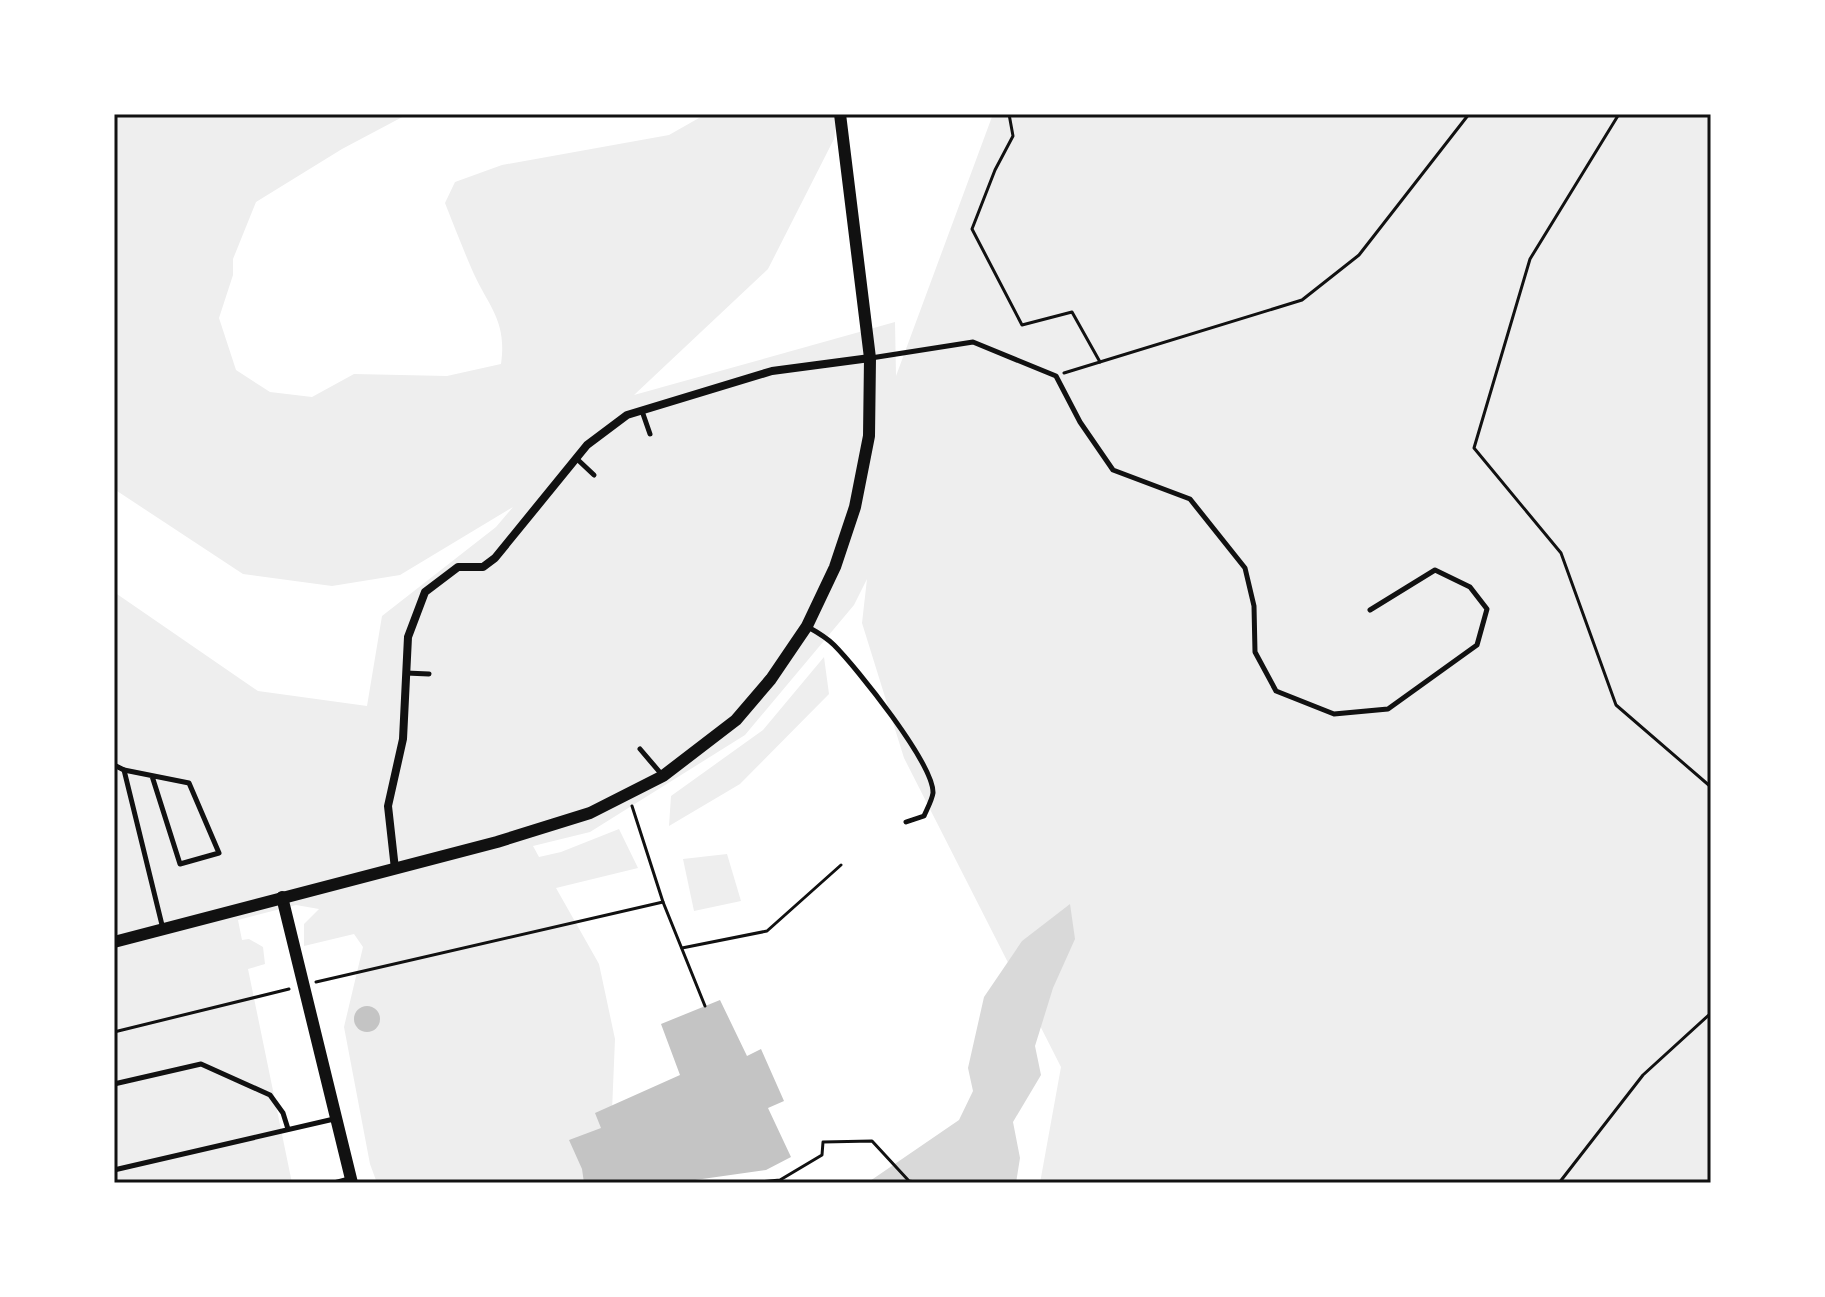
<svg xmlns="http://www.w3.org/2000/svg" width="1825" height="1297" font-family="'Titillium Web',sans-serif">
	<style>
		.green { fill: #eee }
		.water { fill: #d9d9d9 }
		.building { fill: #c4c4c4 }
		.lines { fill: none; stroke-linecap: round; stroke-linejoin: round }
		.path { stroke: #111; stroke-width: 3 }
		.service { stroke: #111; stroke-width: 5 }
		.minor { stroke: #111; stroke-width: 8 }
		.tertiary { stroke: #111; stroke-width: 12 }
		.neatline { fill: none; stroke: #111; stroke-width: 3 }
	</style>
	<rect width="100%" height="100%" fill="#fff"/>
	<!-- green -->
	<g class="green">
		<path d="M114 114H408L342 149 256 202 233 259V275L219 318 236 370 270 392 312 397 354 374 447 376 501 364C507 321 490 309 473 272 463 249 454 226 445 203L455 182 502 165 669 135 706 114H838L834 139 768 269 634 395 895 322 896 376 993 114H1711V1183H1040L1061 1067 904 758 862 623 867 579 854 605 745 735 590 832 533 846 539 857 561 852 619 829 638 868 556 888 599 964 615 1039 609 1183H377L370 1164 344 1027 363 947 354 934 304 946V924L319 909 296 905 238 920 242 940 249 939 263 947 265 964 248 969 292 1183H114V592L258 691 367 706 382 616 496 527 513 507 400 575 332 586 243 574 114 489Z"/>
		<path d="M824 657 829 694 740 784 669 826 671 796 763 730Z"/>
		<path d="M727 854 741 901 694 911 683 859Z"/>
	</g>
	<!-- water -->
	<path class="water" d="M1070 904 1075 939 1053 988 1035 1046 1041 1075 1013 1122 1020 1158 1016 1183H867L959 1120 973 1091 968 1068 984 997 1022 941Z"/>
	<!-- building -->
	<g class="building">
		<path d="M720 1000 747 1056 761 1049 784 1101 768 1108 791 1157 766 1170 674 1183H584L582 1169 569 1140 601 1128 595 1113 680 1075 661 1024Z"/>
		<circle cx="367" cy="1019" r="13"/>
	</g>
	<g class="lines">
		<!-- path -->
		<g class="path">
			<path d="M1009 114 1013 136 995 170 972 229 1022 325 1072 312 1100 362"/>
			<path d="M1619 114 1530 259 1474 448 1561 553 1616 705 1711 787"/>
			<path d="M1064 373 1302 300 1359 255 1469 114"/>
			<path d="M663 902 705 1006"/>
			<path d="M682 948 767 931 841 865"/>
			<path d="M316 982 663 902 632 806"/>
			<path d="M114 1032 289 989"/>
			<path d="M749 1183 780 1180 822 1155 823 1142 872 1141 909 1181 920 1183"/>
			<path d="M1559 1183 1643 1075 1711 1013"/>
		</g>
		<!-- service -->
		<g class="service">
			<path d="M871 358 973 342 1056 376 1080 422 1113 470 1190 499 1245 568 1254 606 1255 652 1276 691 1334 714 1388 709 1477 645 1487 609 1470 587 1435 570 1370 610"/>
			<path d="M642 411 650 434"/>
			<path d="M577 459 594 475"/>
			<path d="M808 627C817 632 827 638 834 645 856 667 934 764 933 793 932 800 927 809 924 816L906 822"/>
			<path d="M406 673 429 674"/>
			<path d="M640 749 663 776"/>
			<path d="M114 765 124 770 163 929"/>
			<path d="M124 770 189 783 219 853 180 864 152 776"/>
			<path d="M114 1084 201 1064 270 1095 283 1113 288 1129"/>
			<path d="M114 1170 334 1119"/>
			<path d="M334 1183 349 1179"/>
		</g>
		<!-- minor -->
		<path class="minor" d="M395 869 388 806 403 739 408 637 425 592 458 567H483L495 558 587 445 627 415 772 371 870 358"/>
		<!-- tertiary -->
		<g class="tertiary">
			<path d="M282 897 352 1183"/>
			<path d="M114 942 497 842 590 813 663 776 736 720 771 679 807 626 835 567 855 507 869 436 870 358 840 114"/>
		</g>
	</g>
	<!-- border -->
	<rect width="1825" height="1297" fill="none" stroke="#ffffff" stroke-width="232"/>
	<rect x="116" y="116" width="1593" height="1065" class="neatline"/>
</svg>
